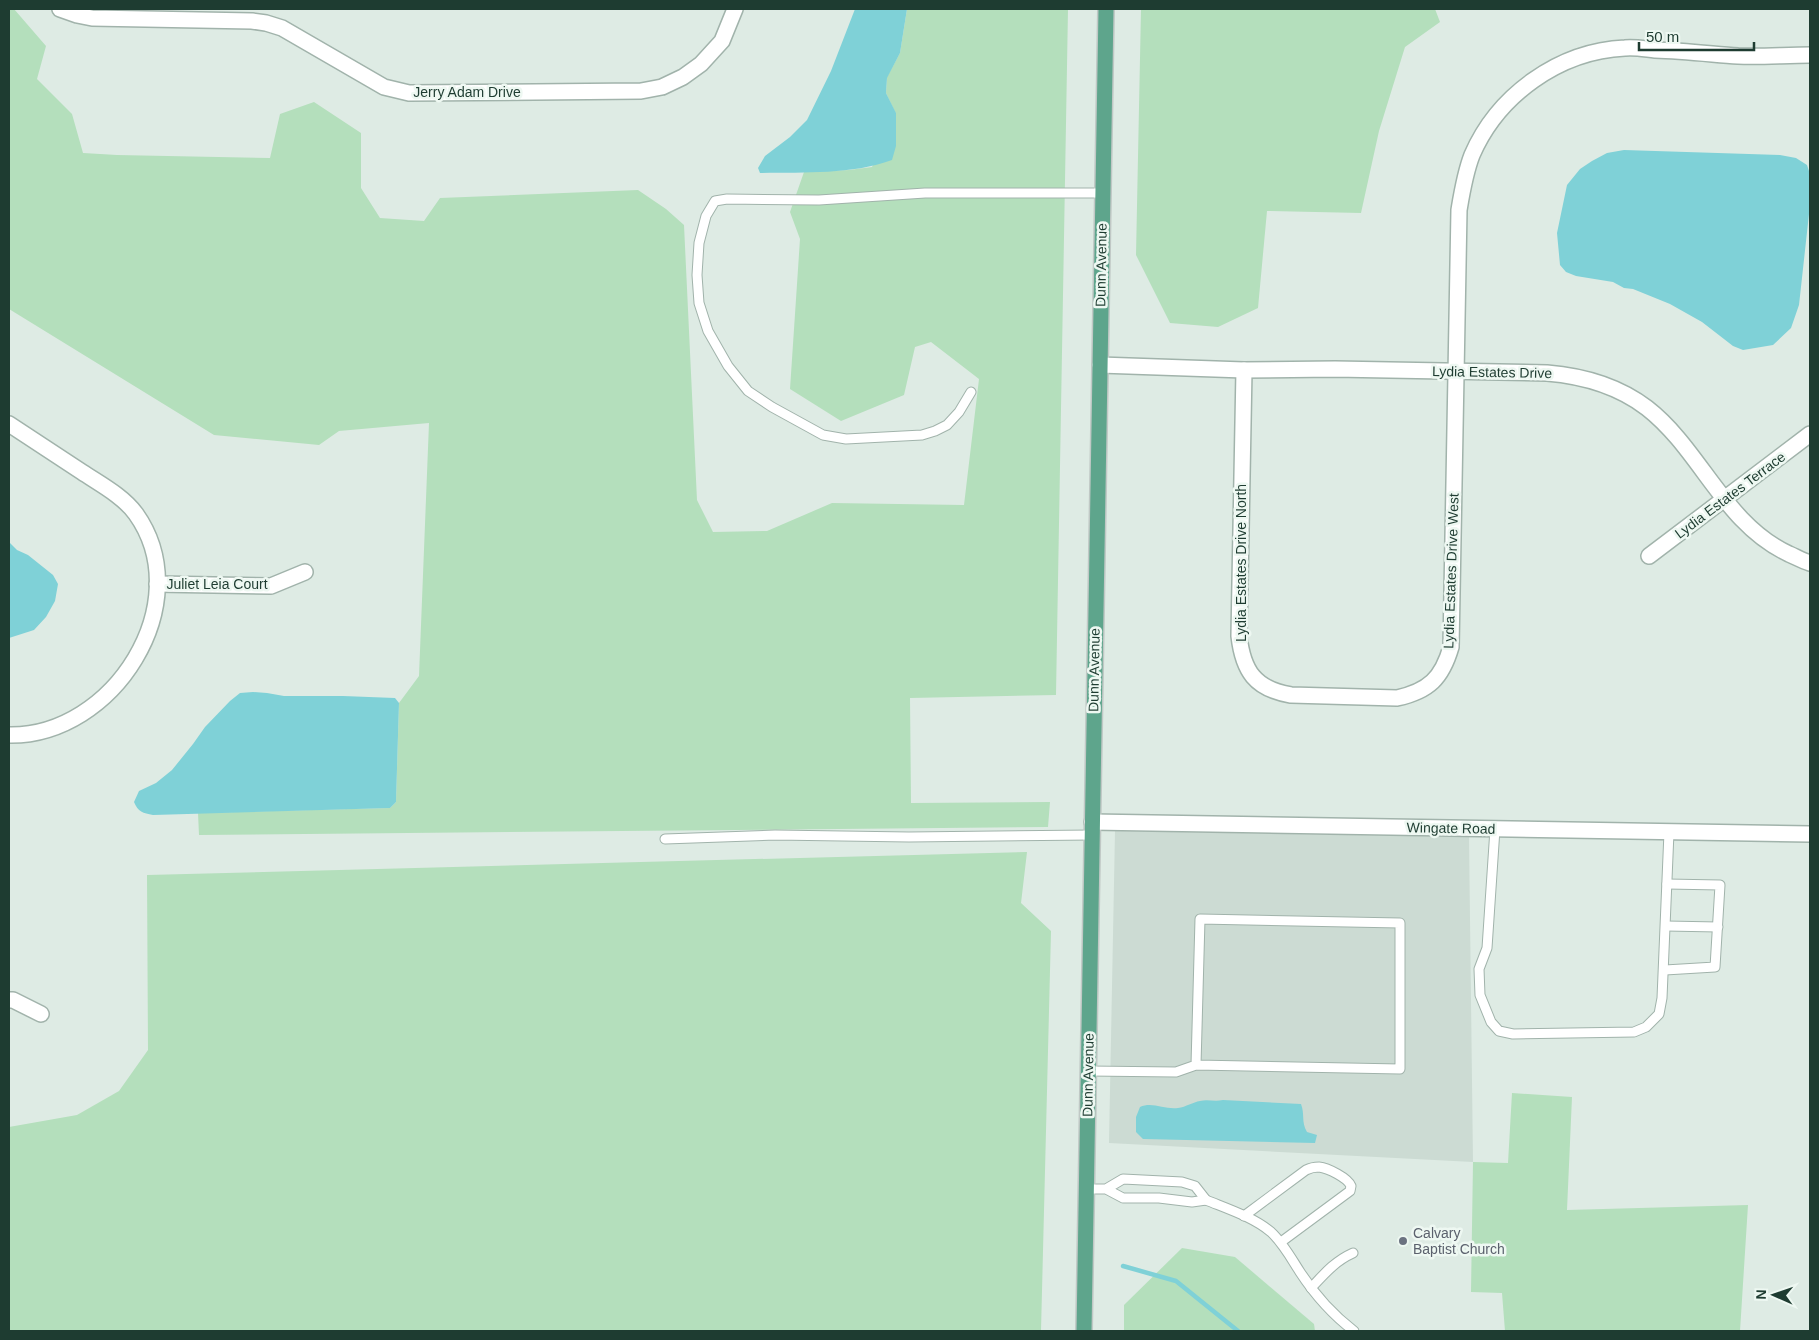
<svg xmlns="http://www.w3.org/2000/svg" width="1819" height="1340" font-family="Arial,sans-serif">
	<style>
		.built { fill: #ccdbd3 }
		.green { fill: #b4dfbc }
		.water { fill: #7fd1d7 }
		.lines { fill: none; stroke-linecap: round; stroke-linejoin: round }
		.stream { stroke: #7fd1d7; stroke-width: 4.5 }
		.lane-casing { stroke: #a1b3ab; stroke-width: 11 }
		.street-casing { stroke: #a1b3ab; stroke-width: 18 }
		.primary-casing { stroke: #c0c8c5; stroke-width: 18 }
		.lane { stroke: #fff; stroke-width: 9 }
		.street { stroke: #fff; stroke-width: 15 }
		.primary { stroke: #5ea58c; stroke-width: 15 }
		.worship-dot { fill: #6b7280; stroke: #eef8f2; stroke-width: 2 }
		.labels { text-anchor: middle; stroke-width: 5; stroke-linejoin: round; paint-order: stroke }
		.street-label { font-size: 14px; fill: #1e3c31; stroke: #eef8f2 }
		.worship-label { font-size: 14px; fill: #5b616d; stroke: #eef8f2; text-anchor: start }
	</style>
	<rect width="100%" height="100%" fill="#deebe4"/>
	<!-- built -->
	<path class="built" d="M1115 831 1469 837 1473 1162 1109 1143Z"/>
	<!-- green -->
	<g class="green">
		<path d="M9 9H14L46 46 37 79 72 114 83 153 117 155 270 158 280 114 314 102 361 133V188L380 218 424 221 440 198 638 190 666 209 684 225 697 500 713 532 767 531 832 503 964 505 979 379 931 342 915 347 904 395 841 421 790 389 800 239 790 212 804 172 849 170 872 167 896 114 886 93 887 77 900 53 907 9H1068L1056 695 910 698 911 803 1050 802 1048 827 199 835 198 813 390 808 396 802 399 703 419 676 429 423 339 431 319 445 214 435 9 309Z"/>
		<path d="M1141 9H1435L1440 22 1405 47 1379 131 1361 213 1267 211 1258 308 1218 327 1170 323 1136 255Z"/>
		<path d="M1027 852 1021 903 1051 931 1041 1331H9V1127L77 1115 119 1091 148 1050 147 875Z"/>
		<path d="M1512 1093 1572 1097 1567 1210 1748 1205 1740 1331H1505L1502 1293 1471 1292 1473 1162 1508 1163Z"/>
		<path d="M1182 1248 1235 1257 1314 1324 1315 1331H1124V1305Z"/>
	</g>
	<!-- water -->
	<g class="water">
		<path d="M855 9H907L900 53 887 78 886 93 896 113V146L892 160C851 175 804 172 760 173L758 168 765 156 790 137 807 120 831 71Z"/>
		<path d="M1624 150 1780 155 1796 158 1807 165 1810 174V205L1799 305 1791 328 1773 345 1743 350 1733 346 1702 322 1670 304 1633 289 1624 288 1613 282 1576 276 1566 272 1560 265 1557 233 1567 185 1580 169 1592 161 1607 153Z"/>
		<path d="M9 542 17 550 28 555 53 575 58 584 55 601 46 617 34 630 9 638Z"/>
		<path d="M253 692 267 693 284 696H343L395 698 399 703 396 802 390 808 153 815C143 813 138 812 134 802L139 791 156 783 172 770 193 744 205 727 230 701 240 693Z"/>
		<path d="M1223 1100 1301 1104C1305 1114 1301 1122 1307 1132L1317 1135 1315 1143 1143 1139 1136 1132V1117L1140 1107C1152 1101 1165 1110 1178 1108 1186 1107 1193 1102 1200 1101 1208 1099 1214 1102 1223 1100Z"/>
	</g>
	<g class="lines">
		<!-- stream -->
		<path class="stream" d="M1123 1266 1176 1281 1238 1331"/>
		<defs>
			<g id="lane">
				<path d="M971 392 959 412 947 425 935 431 922 435 846 439 823 435 772 407 748 391 728 366 708 331 699 303 697 275 699 243 706 216 715 201 727 199 819 200 925 193H1102"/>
				<path d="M1495 829 1487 948 1479 969 1480 995 1491 1022 1499 1031 1513 1034 1634 1032 1646 1027 1659 1014 1662 998 1669 832"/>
				<path d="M665 839 775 835 909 837 1092 835"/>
				<path d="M1666 926 1718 927"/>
				<path d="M1665 970 1715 967 1720 885 1667 884"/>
				<path d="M1089 1071 1176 1072 1196 1065 1400 1069V923L1200 919 1196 1065"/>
				<path d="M1086 1189H1106L1123 1198H1159L1192 1202 1206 1200 1195 1186 1182 1182 1123 1179 1106 1189"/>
				<path d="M1206 1200C1228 1209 1253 1217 1271 1232 1283 1243 1291 1258 1300 1272 1315 1295 1333 1315 1354 1331"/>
				<path d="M1244 1216 1306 1170C1310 1168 1314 1167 1319 1167 1328 1168 1348 1178 1351 1186L1350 1191 1281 1242"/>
				<path d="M1311 1288C1324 1274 1335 1261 1353 1253"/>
			</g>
			<g id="street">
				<path d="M60 9 77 15 92 18 252 21 266 23 282 28 384 87 409 93 641 91 662 87 683 77 701 64 722 41 735 9"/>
				<path d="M1100 365 1244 370 1335 369 1547 373C1583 376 1617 385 1647 408 1701 450 1724 524 1789 554 1796 557 1803 561 1810 563"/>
				<path d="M1244 370 1239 636C1243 671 1255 689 1291 695L1397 698C1429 691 1442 678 1451 647L1459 210C1462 192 1465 173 1472 155 1498 95 1559 51 1625 48 1635 47 1645 49 1655 50 1683 51 1711 54 1738 56 1762 57 1786 55 1810 55"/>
				<path d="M9 424C33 440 58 456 82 472 100 484 123 496 136 514 199 603 113 737 9 735"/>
				<path d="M1649 556 1810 434"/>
				<path d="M157 584 271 586 305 572"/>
				<path d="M1092 822 1810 834"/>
				<path d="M9 1000H13L41 1014"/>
			</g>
			<path id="primary" d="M1084 1331 1106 9"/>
		</defs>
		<!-- lane casing -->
		<use href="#lane" class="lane-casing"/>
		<!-- street casing -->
		<use href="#street" class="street-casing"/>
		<!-- primary casing -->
		<use href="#primary" class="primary-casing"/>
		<!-- lane -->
		<use href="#lane" class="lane"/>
		<!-- street -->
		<use href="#street" class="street"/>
		<!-- primary -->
		<use href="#primary" class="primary"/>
	</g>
	<!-- markers -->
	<circle class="worship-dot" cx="1403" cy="1241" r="5"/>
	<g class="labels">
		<!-- street labels -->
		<g class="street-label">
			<text x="467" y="97">Jerry Adam Drive</text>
			<text transform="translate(1101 265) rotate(-89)" y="5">Dunn Avenue</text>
			<text transform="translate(1492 372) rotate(1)" y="5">Lydia Estates Drive</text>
			<text transform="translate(1730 495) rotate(-37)" y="5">Lydia Estates Terrace</text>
			<text transform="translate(1241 563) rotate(-90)" y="5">Lydia Estates Drive North</text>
			<text transform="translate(1451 571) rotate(-88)" y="5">Lydia Estates Drive West</text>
			<text x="217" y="589">Juliet Leia Court</text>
			<text transform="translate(1094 670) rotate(-89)" y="5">Dunn Avenue</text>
			<text transform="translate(1451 828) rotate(1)" y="5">Wingate Road</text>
			<text transform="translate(1088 1075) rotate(-89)" y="5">Dunn Avenue</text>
		</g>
		<!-- worship labels -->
		<g class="worship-label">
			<text x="1413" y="1238">Calvary<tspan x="1413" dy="16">Baptist Church</tspan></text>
		</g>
	</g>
	<!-- border -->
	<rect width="1819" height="1340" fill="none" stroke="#1e3c31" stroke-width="20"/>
	<!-- north arrow -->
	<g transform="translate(1774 1295) rotate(272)" stroke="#eef8f2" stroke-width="4" paint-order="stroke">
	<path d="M0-4L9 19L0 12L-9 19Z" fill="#1e3c31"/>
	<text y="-8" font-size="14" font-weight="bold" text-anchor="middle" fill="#1e3c31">N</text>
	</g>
	<!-- scale -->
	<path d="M1639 42v8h115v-8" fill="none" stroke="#1e3c31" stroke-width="2.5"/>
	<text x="1646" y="42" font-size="15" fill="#1e3c31" stroke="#eef8f2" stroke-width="4" paint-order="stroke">50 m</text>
</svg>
